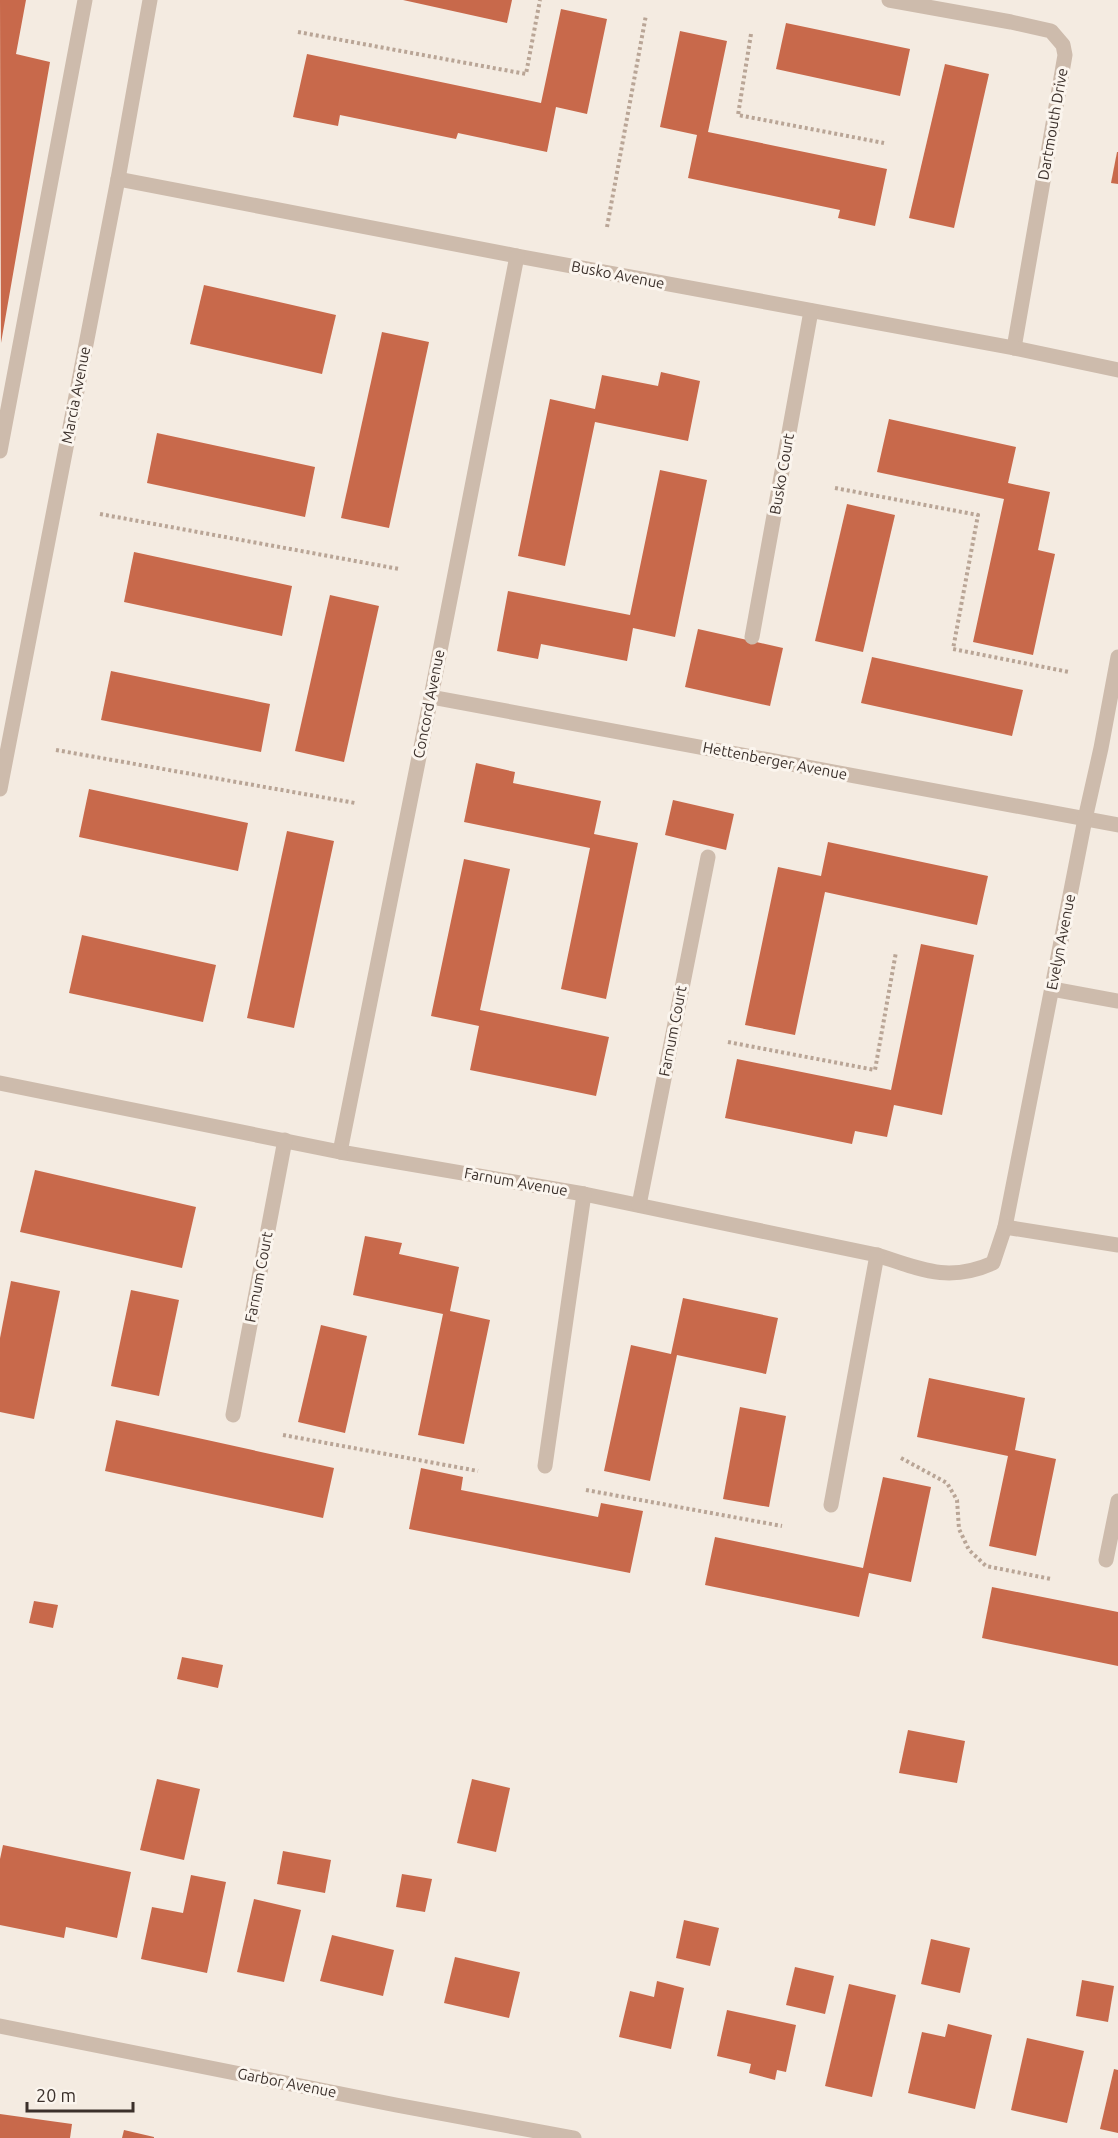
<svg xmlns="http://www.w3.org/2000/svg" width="1118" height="2138" font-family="Ubuntu,sans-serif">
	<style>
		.building { fill: #c8694b }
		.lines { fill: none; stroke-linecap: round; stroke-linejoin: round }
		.path { stroke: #b9a596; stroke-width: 4; stroke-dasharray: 3 3; stroke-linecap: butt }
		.lane { stroke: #cdbbac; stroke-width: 15 }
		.street { stroke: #cdbbac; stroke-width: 15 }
		.labels { text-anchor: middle; stroke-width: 6; stroke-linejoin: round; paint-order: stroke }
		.street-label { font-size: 15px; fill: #3b302b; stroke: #fbf5ee }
	</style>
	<rect width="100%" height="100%" fill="#f4ebe1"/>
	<!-- building -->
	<g class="building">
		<path d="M0 0H26L16 54 50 62 1 343Z"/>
		<path d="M403 0H512L507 23Z"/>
		<path d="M561 9 607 19 587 114 556 107 547 152 458 133 456 139 340 115 338 126 293 117 307 54 541 103Z"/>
		<path d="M786 23 910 49 900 96 776 69Z"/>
		<path d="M680 31 727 41 708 132 887 169 875 226 838 218 840 210 688 178 697 135 660 127Z"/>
		<path d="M945 64 989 74 954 228 909 218Z"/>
		<path d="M1117 152H1118V184L1111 183Z"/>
		<path d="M204 285 336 315 322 374 190 344Z"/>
		<path d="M382 332 429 342 389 528 341 518Z"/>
		<path d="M661 372 700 381 688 441 595 422 565 566 518 556 550 399 595 409 602 375 658 386Z"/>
		<path d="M889 419 1016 447 1008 483 1050 492 1038 550 1055 554 1033 655 973 642 1004 499 877 472Z"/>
		<path d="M157 433 315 467 305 517 147 483Z"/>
		<path d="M660 470 707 480 675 637 633 628 627 661 541 644 538 659 497 651 508 591 630 615Z"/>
		<path d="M847 504 895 515 863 652 815 641Z"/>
		<path d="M134 552 292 586 282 636 124 602Z"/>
		<path d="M330 595 379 606 344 762 295 751Z"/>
		<path d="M698 629 783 648 770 706 685 687Z"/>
		<path d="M872 657 1023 690 1012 736 861 703Z"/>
		<path d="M111 671 270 704 261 752 101 720Z"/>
		<path d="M476 763 515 772 513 783 601 801 594 834 638 843 606 999 561 989 590 848 464 822Z"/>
		<path d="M89 789 248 823 238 871 79 837Z"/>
		<path d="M673 800 734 814 726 850 665 835Z"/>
		<path d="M287 831 334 841 294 1028 247 1018Z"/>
		<path d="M828 842 988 876 977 925 825 892 795 1035 745 1025 778 867 821 876Z"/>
		<path d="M464 859 510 869 480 1010 609 1037 596 1096 470 1070 479 1026 431 1016Z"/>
		<path d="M82 935 216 965 203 1022 69 993Z"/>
		<path d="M921 944 974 955 942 1115 894 1105 887 1137 855 1131 852 1144 725 1118 737 1059 891 1090Z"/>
		<path d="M35 1170 196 1207 182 1268 20 1232Z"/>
		<path d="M365 1236 402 1243 399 1254 459 1267 450 1311 490 1320 464 1444 418 1435 443 1314 353 1295Z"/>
		<path d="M11 1281 60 1291 34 1419 0 1412V1338Z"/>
		<path d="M131 1290 179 1300 159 1396 111 1386Z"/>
		<path d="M683 1298 778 1318 766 1374 677 1355 650 1481 604 1471 631 1345 671 1354Z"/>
		<path d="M321 1325 367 1336 345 1433 298 1422Z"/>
		<path d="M929 1378 1025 1398 1015 1450 1056 1459 1036 1556 989 1546 1008 1456 917 1437Z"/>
		<path d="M740 1407 786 1416 769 1507 723 1499Z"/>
		<path d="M116 1420 334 1468 323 1518 105 1471Z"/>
		<path d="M421 1468 463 1477 461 1490 598 1517 601 1503 643 1511 630 1573 409 1529Z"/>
		<path d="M883 1477 931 1487 911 1582 869 1573 859 1617 705 1585 715 1537 863 1568Z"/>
		<path d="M992 1587 1118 1612V1666L982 1638Z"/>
		<path d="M34 1601 58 1605 53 1628 29 1623Z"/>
		<path d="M182 1657 223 1665 218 1688 177 1679Z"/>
		<path d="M908 1730 965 1741 957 1783 899 1773Z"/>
		<path d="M157 1779 200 1789 184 1860 140 1850Z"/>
		<path d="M472 1779 510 1788 496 1852 457 1843Z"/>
		<path d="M3 1845 131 1872 117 1938 66 1927 64 1938 0 1925V1859Z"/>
		<path d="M283 1851 331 1860 325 1893 277 1884Z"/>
		<path d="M402 1874 432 1879 425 1912 396 1907Z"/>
		<path d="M191 1875 226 1882 207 1973 141 1959 152 1907 183 1913Z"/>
		<path d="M254 1899 301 1910 284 1982 237 1972Z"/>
		<path d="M684 1920 719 1928 710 1966 676 1958Z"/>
		<path d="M332 1935 394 1950 383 1996 320 1981Z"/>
		<path d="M931 1939 970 1948 960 1993 921 1984Z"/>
		<path d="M455 1957 520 1972 509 2018 444 2003Z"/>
		<path d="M795 1967 834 1976 825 2014 786 2005Z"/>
		<path d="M1082 1980 1114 1986 1108 2022 1076 2016Z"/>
		<path d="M657 1981 684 1988 671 2049 619 2037 630 1991 654 1997Z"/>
		<path d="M849 1984 896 1995 872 2097 825 2086Z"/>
		<path d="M727 2010 796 2025 786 2072 777 2070 775 2080 749 2073 751 2064 717 2056Z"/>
		<path d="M948 2024 992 2035 975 2109 908 2093 922 2032 945 2037Z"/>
		<path d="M1027 2038 1084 2051 1067 2123 1011 2110Z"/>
		<path d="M1114 2069 1118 2070V2133L1100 2129Z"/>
		<path d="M0 2114 72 2124 70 2138H0Z"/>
		<path d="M124 2130 154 2137V2138H122Z"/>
	</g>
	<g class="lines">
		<!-- path -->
		<g class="path">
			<path d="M298 32 526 74 540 0"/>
			<path d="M751 34 738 115 884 143"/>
			<path d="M607 227 646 15"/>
			<path d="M835 488 978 515 953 649 1069 672"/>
			<path d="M100 514 399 569"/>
			<path d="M56 750 355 803"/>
			<path d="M728 1042 875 1070 896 952"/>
			<path d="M283 1435 478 1471"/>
			<path d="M901 1458 947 1483 957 1500 959 1529 969 1550 986 1566 1051 1579"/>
			<path d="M586 1490 782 1526"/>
		</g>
		<!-- lane -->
		<g class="lane">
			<path d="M0 451 85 0"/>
			<path d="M1052 989 1118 1001"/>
		</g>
		<!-- street -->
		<g class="street">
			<path d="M889 0 1011 22 1051 31 1063 45 1065 55 1014 348"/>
			<path d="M118 179 517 256 1014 348 1118 370"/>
			<path d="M752 637 811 311"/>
			<path d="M431 697 1118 825"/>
			<path d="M0 789 118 179 150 0"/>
			<path d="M0 1083 340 1152 584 1194 877 1255C920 1269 948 1283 993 1263L1005 1227 1085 819 1101 748 1118 657"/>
			<path d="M340 1152 431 697 517 256"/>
			<path d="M639 1205 708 857"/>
			<path d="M1005 1227 1118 1245"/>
			<path d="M233 1415 285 1140"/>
			<path d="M545 1466 584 1194"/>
			<path d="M831 1505 877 1255"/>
			<path d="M1106 1560 1118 1501"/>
			<path d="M0 2026 396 2105 574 2138"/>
		</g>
	</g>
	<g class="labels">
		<!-- street labels -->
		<g class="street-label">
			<text transform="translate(1053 124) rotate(-80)" y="5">Dartmouth Drive</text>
			<text transform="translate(618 275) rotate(11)" y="5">Busko Avenue</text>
			<text transform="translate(76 395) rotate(-79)" y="5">Marcia Avenue</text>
			<text transform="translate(782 474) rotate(-80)" y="5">Busko Court</text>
			<text transform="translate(429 704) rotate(-79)" y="5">Concord Avenue</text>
			<text transform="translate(775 761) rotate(11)" y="5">Hettenberger Avenue</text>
			<text transform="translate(1061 942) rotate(-79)" y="5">Evelyn Avenue</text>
			<text transform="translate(673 1031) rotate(-79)" y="5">Farnum Court</text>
			<text transform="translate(516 1182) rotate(10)" y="5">Farnum Avenue</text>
			<text transform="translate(259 1277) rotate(-79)" y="5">Farnum Court</text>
			<text transform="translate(287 2083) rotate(11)" y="5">Garbor Avenue</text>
		</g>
	</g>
	<!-- scale -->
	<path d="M27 2102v9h106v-9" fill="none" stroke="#3b302b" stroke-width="3"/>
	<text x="36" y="2102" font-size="18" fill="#3b302b" stroke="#fbf5ee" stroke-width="4.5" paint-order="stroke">20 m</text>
</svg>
